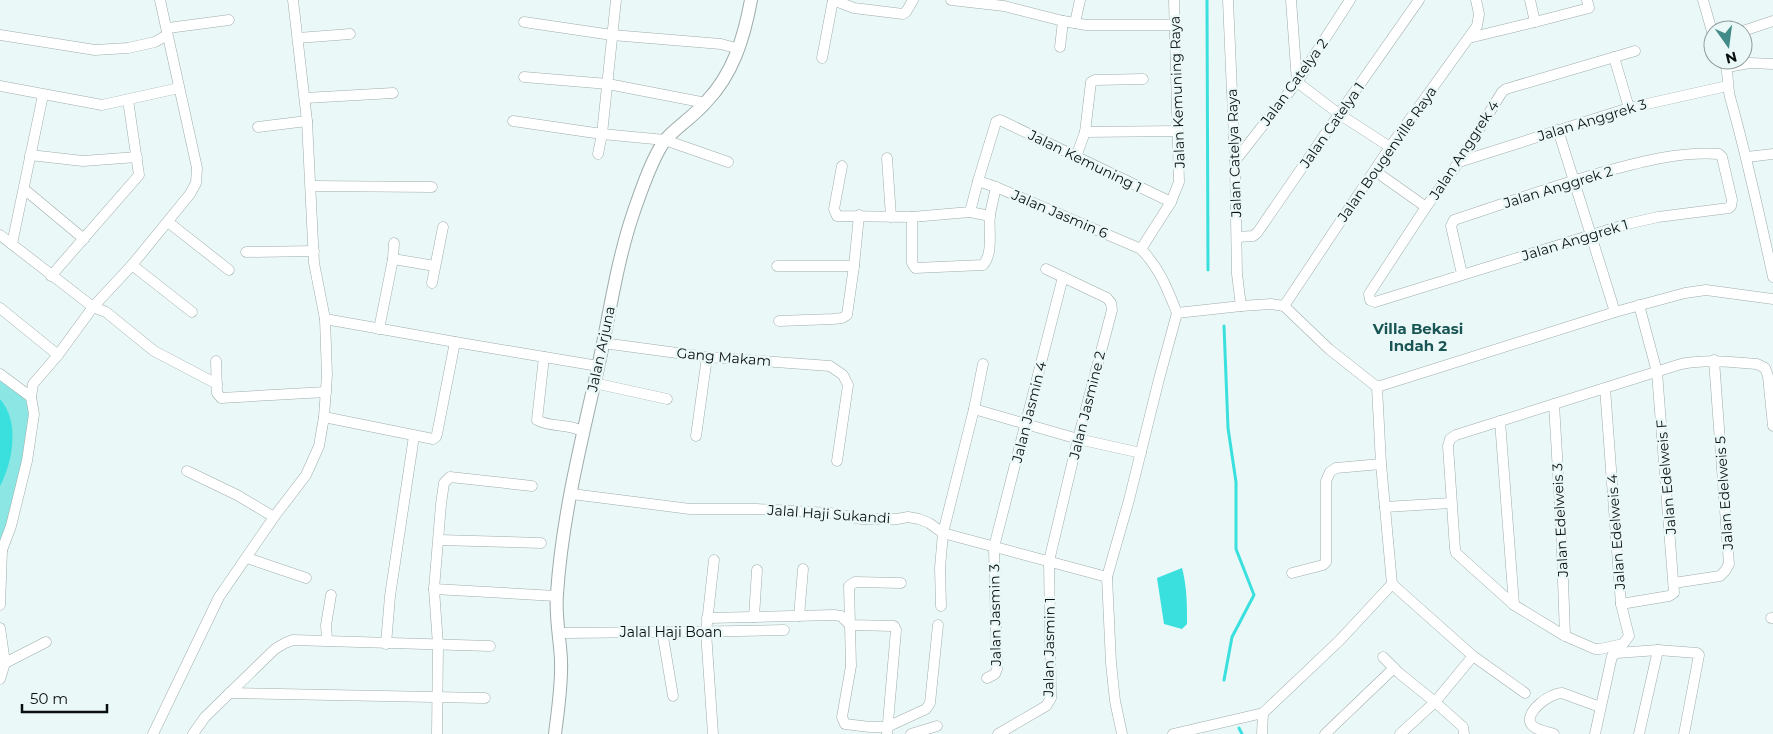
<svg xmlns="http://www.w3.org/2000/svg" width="1773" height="734" font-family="Montserrat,sans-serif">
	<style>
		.green { fill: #8ce6e4 }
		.water { fill: #3ae0de }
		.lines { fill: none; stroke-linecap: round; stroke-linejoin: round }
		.stream { stroke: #3ae0de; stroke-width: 3 }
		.minor-casing { stroke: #9facac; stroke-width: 11 }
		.tertiary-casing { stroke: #9facac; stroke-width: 14 }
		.minor { stroke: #fff; stroke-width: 10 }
		.tertiary { stroke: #fff; stroke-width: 12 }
		.labels { text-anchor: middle; stroke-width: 5; stroke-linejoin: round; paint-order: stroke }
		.street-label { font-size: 14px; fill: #0a0f0f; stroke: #eaf8f7 }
		.neighbourhood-label { font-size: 15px; font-weight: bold; fill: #195554; stroke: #eaf8f7 }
	</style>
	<rect width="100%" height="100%" fill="#eaf8f7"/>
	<!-- green -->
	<path class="green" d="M0 373 31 397 27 461 0 548Z"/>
	<!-- water -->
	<g class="water">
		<path d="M0 399C20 422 13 461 0 486Z"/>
		<path d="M1182 568C1187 587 1187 604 1187 624L1182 629 1164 624 1157 578Z"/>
	</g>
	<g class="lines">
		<!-- stream -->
		<g class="stream">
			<path d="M1207 0 1208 270"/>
			<path d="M1224 326 1228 428 1236 482V549L1254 595 1232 637 1224 680"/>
			<path d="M1239 728 1242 734"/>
		</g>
		<defs>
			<g id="minor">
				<path d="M616 0 602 134 665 140 728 162"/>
				<path d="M833 0 854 8 903 14 906 12 913 0"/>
				<path d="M951 0 1004 6 1063 21 1086 25H1175"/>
				<path d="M1174 0 1179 182 1171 202 1141 249C1160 269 1167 288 1177 313"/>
				<path d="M1228 0 1235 161 1237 274 1241 306"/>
				<path d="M1291 0 1297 82 1339 114 1390 147"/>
				<path d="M1703 0 1713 35"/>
				<path d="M524 22 612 35 721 44 739 49"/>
				<path d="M1535 22 1589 8 1587 0"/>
				<path d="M1075 23 1080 0"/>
				<path d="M168 28 229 20"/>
				<path d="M1743 31 1773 21"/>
				<path d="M0 35 95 50 128 48 155 42 167 35"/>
				<path d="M298 38 350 34"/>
				<path d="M1469 38 1535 22 1530 0"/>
				<path d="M1060 47 1063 21"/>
				<path d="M1614 57 1629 108"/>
				<path d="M822 58 833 0"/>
				<path d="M1724 60C1729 72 1727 85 1730 97 1747 157 1760 217 1773 277"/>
				<path d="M1727 67 1750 63 1773 64"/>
				<path d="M524 77 608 84 706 103"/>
				<path d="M0 86 102 105 179 88"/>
				<path d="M305 98 393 93"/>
				<path d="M513 121 602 134 598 154"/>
				<path d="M258 127 307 121"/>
				<path d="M1558 130 1615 312"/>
				<path d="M1085 132 1178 131"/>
				<path d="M30 155 83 161 137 157"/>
				<path d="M1076 157 1085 132 1091 82 1095 80 1143 79"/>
				<path d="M1747 157 1773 154"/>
				<path d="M887 158 891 217"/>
				<path d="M1235 161 1297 82 1350 0"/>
				<path d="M1459 162 1629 108 1727 86"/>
				<path d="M842 166 834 209 837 216 912 217 970 212 978 181 996 122 1000 120 1171 202"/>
				<path d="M1375 171 1426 207"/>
				<path d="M978 181 996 187 1141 249"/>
				<path d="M312 186 432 187"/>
				<path d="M24 189 84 239"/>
				<path d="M970 212 990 216"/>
				<path d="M912 217V263L915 268 983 265C994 253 988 229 990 214 992 205 994 196 996 187"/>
				<path d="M168 222 229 270"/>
				<path d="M0 235 93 307 106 312 154 351 217 384"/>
				<path d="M1237 237 1253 236 1257 233 1339 114 1419 0"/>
				<path d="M12 244 43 95"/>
				<path d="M246 252 314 251"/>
				<path d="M393 259 435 266"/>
				<path d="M132 265 192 312"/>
				<path d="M777 266H854"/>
				<path d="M1462 274 1451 226 1454 220C1503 204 1553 186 1603 172 1640 162 1680 151 1719 154L1722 157 1732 200 1731 206 1729 208 1658 217 1627 224 1375 302 1370 300 1369 294 1426 207 1459 162 1502 92 1506 89 1635 51"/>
				<path d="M51 276 139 175 128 100"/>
				<path d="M432 283 443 227"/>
				<path d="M1284 306 1390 147 1477 26 1479 14 1476 0"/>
				<path d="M0 308 58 355"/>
				<path d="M325 319 455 342"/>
				<path d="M779 321 833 319 842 318 847 315 854 266 859 215"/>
				<path d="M379 329 393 259 394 243"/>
				<path d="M603 343 707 357 830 366 843 375 848 385 837 461"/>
				<path d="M544 357 537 420C551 428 570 423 583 432"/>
				<path d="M216 361 217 393 221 398 326 392"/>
				<path d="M0 374 31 397"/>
				<path d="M594 383 667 399"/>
				<path d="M1377 387 1615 312 1685 293 1706 290 1773 299"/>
				<path d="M1605 388 1621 604 1629 636 1623 644 1600 649H1595L1565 636 1514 605 1456 553 1455 549 1448 446 1450 439 1456 435 1681 364C1707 359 1731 362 1757 364L1765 368 1768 376 1773 426"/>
				<path d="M1554 404 1561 523 1565 636"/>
				<path d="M974 409 1078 439 1141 453"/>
				<path d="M324 417 433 439 436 437 437 434 455 342 598 366"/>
				<path d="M1500 421 1514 605"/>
				<path d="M696 436 707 357"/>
				<path d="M187 471 237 495 274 517"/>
				<path d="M572 494 690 509H757L830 513 862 519H897L908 517 919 519 929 523 943 533 1107 577"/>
				<path d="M1385 507 1451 503"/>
				<path d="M439 540 541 543"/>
				<path d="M0 548 2 550 0 605"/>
				<path d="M2 550 11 526 27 461 34 414 31 397 33 384 58 355 93 307 132 265 190 194 196 183 197 168 160 0"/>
				<path d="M247 558 306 578"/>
				<path d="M1292 573 1323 565 1326 562V481L1330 472 1336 468 1381 464"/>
				<path d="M901 583 855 582 849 586 851 666 842 717 845 724 870 727H887L926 709 930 703 938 625"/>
				<path d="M1674 583 1720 576 1725 571 1729 564 1714 360"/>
				<path d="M1392 584 1473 656 1525 693"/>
				<path d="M434 589 556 596"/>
				<path d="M1621 604 1669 596 1674 593 1657 372 1639 305"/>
				<path d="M941 606 940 568 943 533 974 409 983 364"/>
				<path d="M799 616 803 569"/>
				<path d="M754 617 757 570"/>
				<path d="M707 618 834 615 841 616 850 625 894 626 896 630 887 734"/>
				<path d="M1771 618H1773"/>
				<path d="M0 628 5 663 0 679"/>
				<path d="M662 631 673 696"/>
				<path d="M559 633C634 632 709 632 784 630"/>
				<path d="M327 640 326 625 331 595"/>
				<path d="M386 644 390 596 414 436"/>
				<path d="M1383 657 1399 673 1435 702 1463 727 1464 734"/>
				<path d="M5 663 46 642"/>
				<path d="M987 678 995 674 997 669 994 547 1063 277"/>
				<path d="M229 693 485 698"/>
				<path d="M153 734 219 597 274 517 306 475 319 446 324 417 327 375 325 319 314 263 307 121 293 0"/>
				<path d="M193 734 205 717 275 649 285 643 293 640 490 646"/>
				<path d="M437 734 438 645 434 589 441 504 444 483 450 477 532 486"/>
				<path d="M713 734 706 632 714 560"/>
				<path d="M911 734 937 726"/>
				<path d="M998 734 1046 706 1051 698 1049 561 1078 439 1112 310 1111 303 1107 298 1046 269"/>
				<path d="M1122 734 1115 701 1111 663 1107 577 1129 500 1159 379 1177 313"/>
				<path d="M1173 734 1263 713 1340 640 1392 584 1381 464 1377 387 1329 349 1284 306 1271 304 1241 306 1177 313"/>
				<path d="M1262 734 1263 713"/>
				<path d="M1325 734 1394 668"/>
				<path d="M1400 734 1435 702 1473 656"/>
				<path d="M1554 734C1548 732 1535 730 1531 724 1524 713 1549 693 1562 693L1600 707"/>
				<path d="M1595 734 1612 656 1617 653 1658 650 1697 653 1699 655 1684 734"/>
				<path d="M1639 734 1658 650"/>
			</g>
			<path id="tertiary" d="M555 734C558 709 562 685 561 660 560 638 555 616 557 594 562 516 582 439 599 363 610 312 617 260 634 211 641 191 653 155 666 139 678 126 694 116 706 102 733 74 744 38 751 0"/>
		</defs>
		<!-- minor casing -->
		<use href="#minor" class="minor-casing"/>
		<!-- tertiary casing -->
		<use href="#tertiary" class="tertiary-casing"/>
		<!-- minor -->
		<use href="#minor" class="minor"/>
		<!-- tertiary -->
		<use href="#tertiary" class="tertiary"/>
	</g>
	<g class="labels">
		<!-- street labels -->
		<g class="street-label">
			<text transform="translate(1294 82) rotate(-54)" y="5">Jalan Catelya 2</text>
			<text transform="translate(1177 92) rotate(-92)" y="5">Jalan Kemuning Raya</text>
			<text transform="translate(1592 120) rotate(-17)" y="5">Jalan Anggrek 3</text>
			<text transform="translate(1332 125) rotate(-55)" y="5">Jalan Catelya 1</text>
			<text transform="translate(1464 150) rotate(-57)" y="5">Jalan Anggrek 4</text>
			<text transform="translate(1234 153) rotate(-92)" y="5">Jalan Catelya Raya</text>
			<text transform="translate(1387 154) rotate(-55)" y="5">Jalan Bougenville Raya</text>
			<text transform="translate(1085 161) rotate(26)" y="5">Jalan Kemuning 1</text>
			<text transform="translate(1558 187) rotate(-17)" y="5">Jalan Anggrek 2</text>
			<text transform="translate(1060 214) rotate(23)" y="5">Jalan Jasmin 6</text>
			<text transform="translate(1575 240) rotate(-17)" y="5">Jalan Anggrek 1</text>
			<text transform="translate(601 349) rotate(-78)" y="5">Jalan Arjuna</text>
			<text transform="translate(724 357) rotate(5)" y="5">Gang Makam</text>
			<text transform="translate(1087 405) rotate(-76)" y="5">Jalan Jasmine 2</text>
			<text transform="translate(1029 412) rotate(-76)" y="5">Jalan Jasmin 4</text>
			<text transform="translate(1666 477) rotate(-95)" y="5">Jalan Edelweis F</text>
			<text transform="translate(1724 493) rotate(-94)" y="5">Jalan Edelweis 5</text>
			<text transform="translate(829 514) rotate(4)" y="5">Jalal Haji Sukandi</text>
			<text transform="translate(1560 520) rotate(-93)" y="5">Jalan Edelweis 3</text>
			<text transform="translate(1616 532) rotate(-94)" y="5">Jalan Edelweis 4</text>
			<text transform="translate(995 615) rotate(-91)" y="5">Jalan Jasmin 3</text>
			<text x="671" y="637">Jalal Haji Boan</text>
			<text transform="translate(1049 647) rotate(-89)" y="5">Jalan Jasmin 1</text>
		</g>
		<!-- neighbourhood labels -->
		<g class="neighbourhood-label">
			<text x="1418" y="334">Villa Bekasi<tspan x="1418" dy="17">Indah 2</tspan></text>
		</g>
	</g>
	<!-- north arrow -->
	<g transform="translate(1728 45) rotate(166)"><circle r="24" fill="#eaf8f7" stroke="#909b9a"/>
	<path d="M0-4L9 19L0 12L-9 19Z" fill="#438b89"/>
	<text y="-8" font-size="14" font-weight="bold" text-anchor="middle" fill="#0a0f0f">N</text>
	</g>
	<!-- scale -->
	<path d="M22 704v8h85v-8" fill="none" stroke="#0a0f0f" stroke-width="2.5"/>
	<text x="30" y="704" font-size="15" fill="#0a0f0f" stroke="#eaf8f7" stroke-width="4" paint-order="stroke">50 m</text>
</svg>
